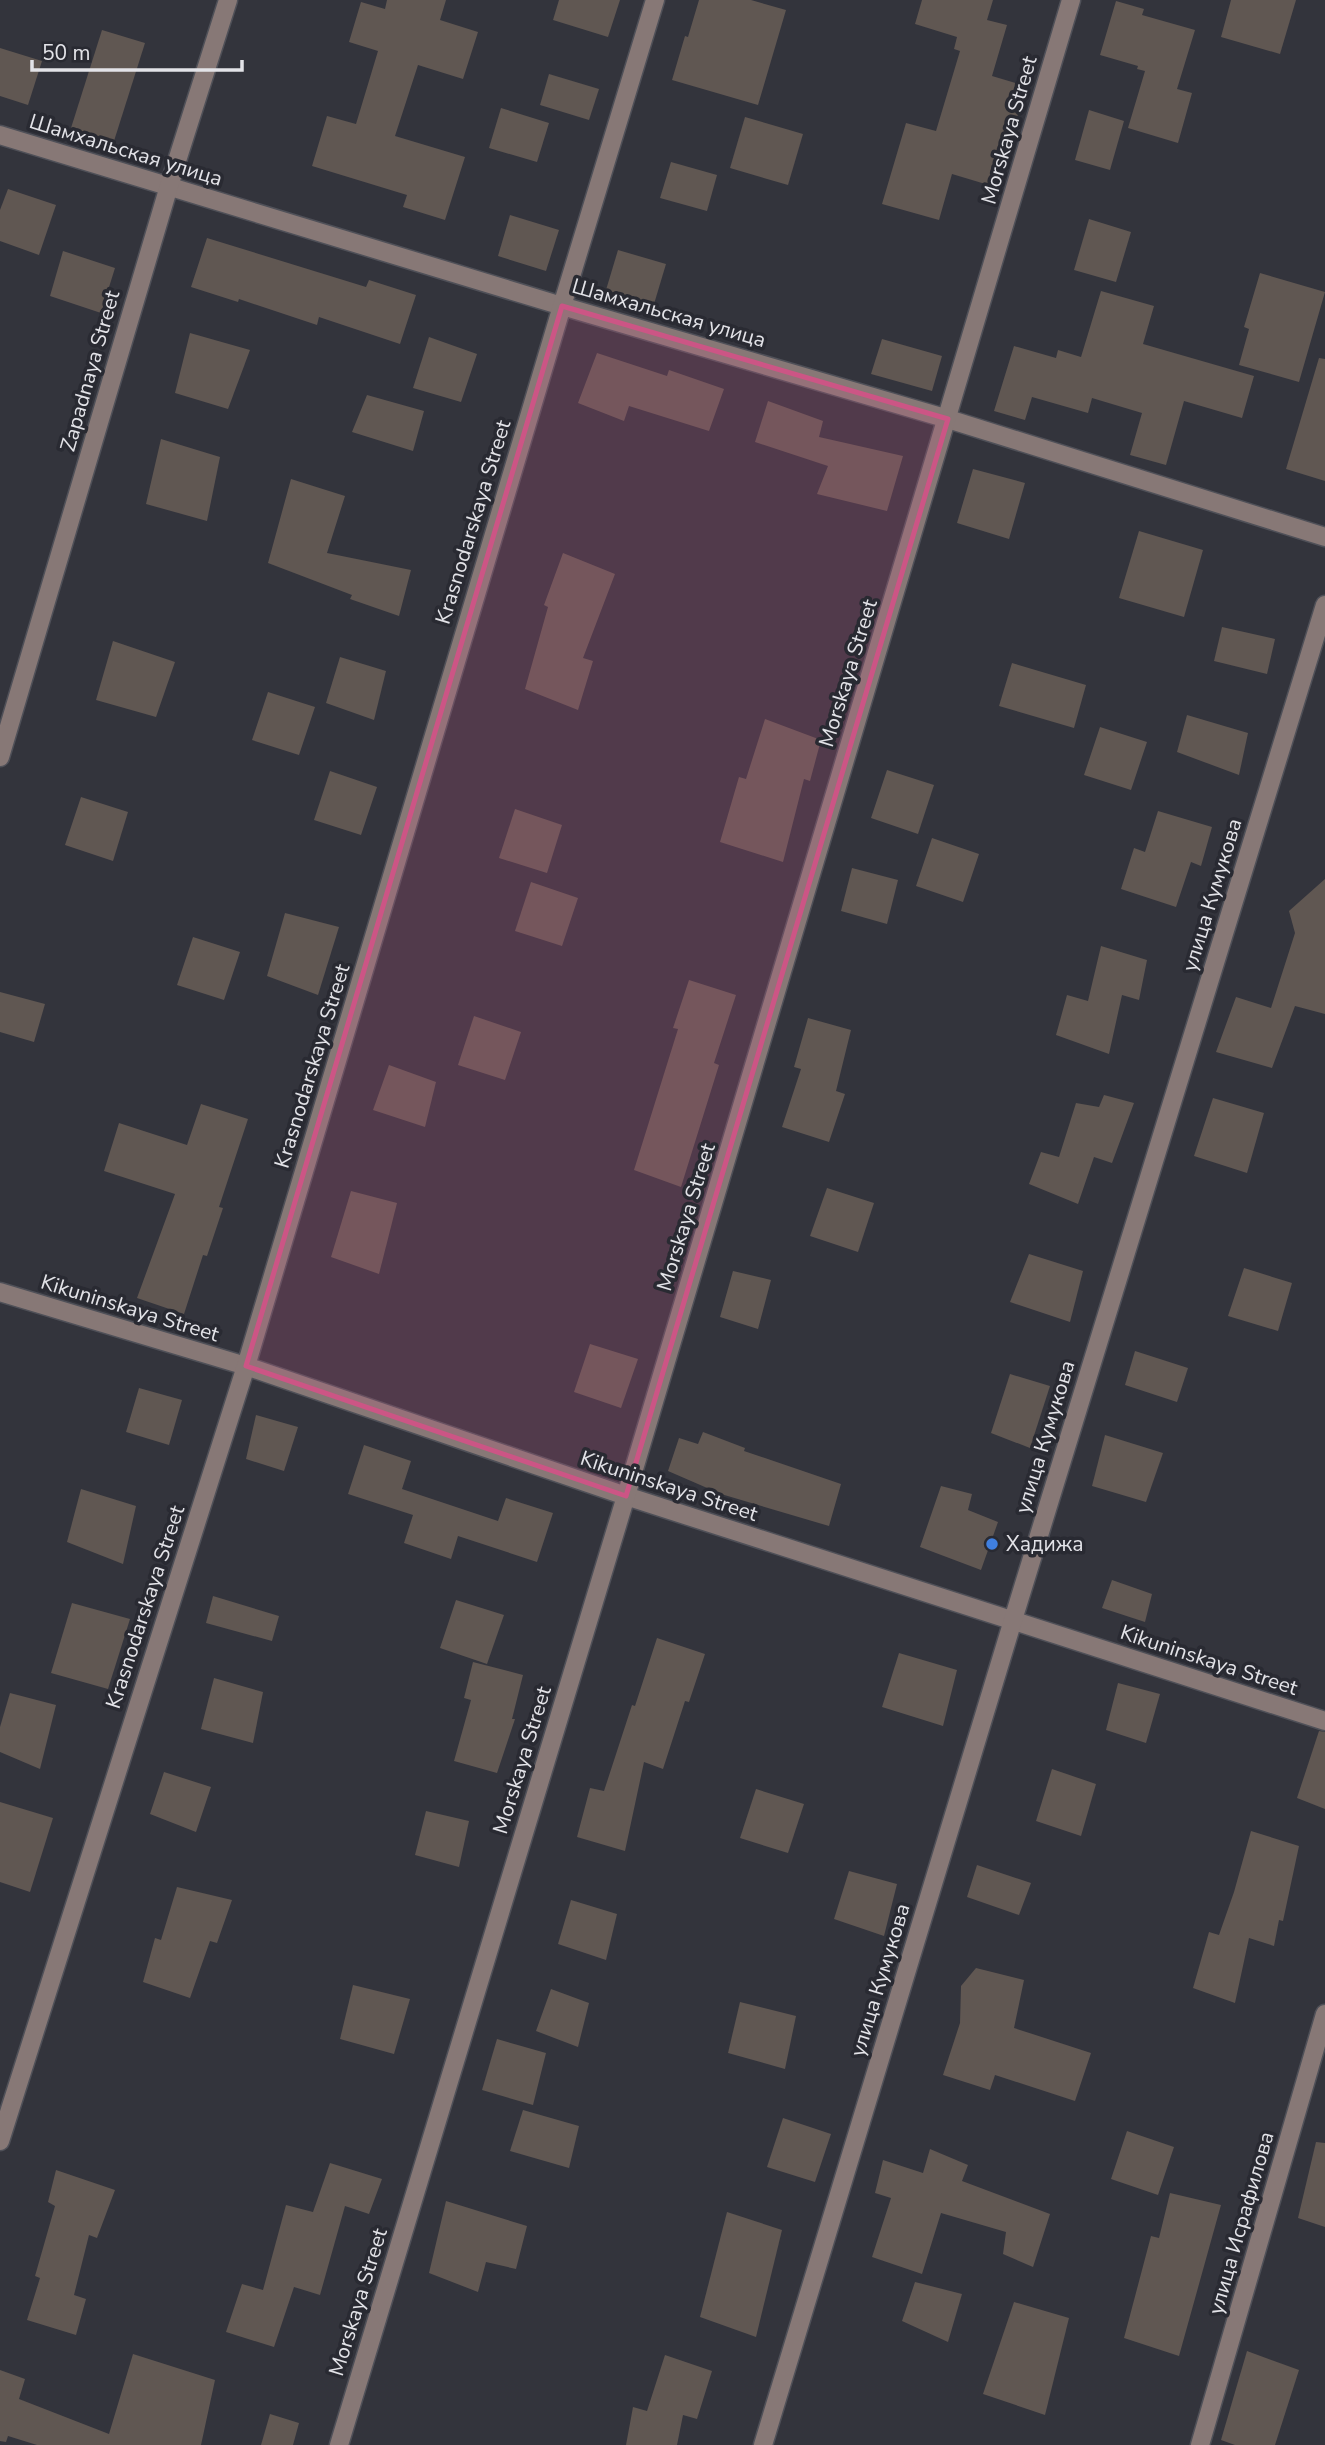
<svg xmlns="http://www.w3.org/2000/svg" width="1325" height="2445" font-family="'Nunito Sans',sans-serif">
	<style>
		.building { fill: #605752 }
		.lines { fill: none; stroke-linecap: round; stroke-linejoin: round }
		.minor-casing { stroke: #4f5058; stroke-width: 21 }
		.minor { stroke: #877876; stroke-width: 18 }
		.marked { fill: #cc5585; fill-opacity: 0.2; stroke: #cc5585; stroke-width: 5; stroke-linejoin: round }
		.shop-dot { fill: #3f7fe0; stroke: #292a32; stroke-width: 2.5 }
		.labels { text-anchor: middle; stroke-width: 7; stroke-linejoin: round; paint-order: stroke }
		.street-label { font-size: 21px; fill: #e3e3e8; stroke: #292a32 }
		.poi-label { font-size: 21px; fill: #e3e3e8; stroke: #292a32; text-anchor: start }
	</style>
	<rect width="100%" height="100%" fill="#33343c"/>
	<!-- building -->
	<g class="building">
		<path d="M387 0H446L440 20 478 32 463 79 418 65 395 136 465 157 445 220 403 207 407 195 312 166 327 116 356 124 378 51 349 42 361 2 385 9Z"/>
		<path d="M559 0H620L608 37 553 20Z"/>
		<path d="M699 0H751L786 10 758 105 672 80 685 36 688 37Z"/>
		<path d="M922 0H993L987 20 1007 25 992 76 1026 86 1014 128 1010 127 992 186 952 174 939 220 882 204 906 123 936 131 960 51 954 49 957 37 915 24Z"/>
		<path d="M1231 0H1296L1280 54 1221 37Z"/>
		<path d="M1116 1 1144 9 1142 15 1195 30 1177 89 1192 93 1178 143 1128 128 1145 71 1137 69 1138 66 1100 55Z"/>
		<path d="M102 30 145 43 114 141 71 128Z"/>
		<path d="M0 48 42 61 28 105 0 96Z"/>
		<path d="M549 74 599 89 589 120 540 105Z"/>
		<path d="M501 108 549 123 537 162 489 148Z"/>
		<path d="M1089 110 1124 121 1110 170 1075 160Z"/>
		<path d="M745 117 803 134 788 185 730 168Z"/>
		<path d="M671 162 717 175 707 211 660 198Z"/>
		<path d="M8 189 56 205 39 255 0 241V210Z"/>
		<path d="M510 215 559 230 546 271 498 256Z"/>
		<path d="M1089 219 1131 232 1116 282 1074 270Z"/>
		<path d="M207 238 366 287 369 280 416 295 400 344 319 317 317 325 239 299 238 302 191 287Z"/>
		<path d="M618 250 666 264 654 304 606 290Z"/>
		<path d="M63 251 115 268 101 313 50 296Z"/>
		<path d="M1260 273 1325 292 1299 382 1239 365 1249 329 1244 327Z"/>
		<path d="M1101 291 1154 306 1143 344 1254 376 1242 418 1184 401 1166 465 1130 455 1142 413 1092 398 1088 413 1032 397 1025 420 994 411 1014 346 1056 358 1058 350 1081 357Z"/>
		<path d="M190 333 250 350 228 409 175 393Z"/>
		<path d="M429 337 477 354 461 402 413 388Z"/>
		<path d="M882 339 942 356 932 391 871 374Z"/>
		<path d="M597 353 667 376 669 370 724 389 709 431 629 406 624 421 578 403Z"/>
		<path d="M1319 358 1325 359V481L1286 469Z"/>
		<path d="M367 395 424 411 413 451 352 432Z"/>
		<path d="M768 401 823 421 819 437 903 456 887 511 817 494 828 466 755 442Z"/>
		<path d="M161 439 220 457 207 521 146 504Z"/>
		<path d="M973 469 1025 483 1009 539 957 523Z"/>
		<path d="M291 479 345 496 327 553 411 570 399 616 350 599 352 595 268 563Z"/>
		<path d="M1139 531 1203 550 1184 617 1119 598Z"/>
		<path d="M563 553 615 574 583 658 593 661 578 710 525 689 548 607 544 605Z"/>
		<path d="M1222 627 1275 639 1267 674 1214 661Z"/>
		<path d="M113 641 175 662 156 717 96 700Z"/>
		<path d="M340 657 386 671 374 720 326 703Z"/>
		<path d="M1012 663 1086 685 1074 728 999 706Z"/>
		<path d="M268 692 315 707 299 755 252 740Z"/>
		<path d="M1187 715 1248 733 1239 775 1177 752Z"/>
		<path d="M765 719 821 740 810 781 804 779 783 862 720 842 739 777 746 779Z"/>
		<path d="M1100 727 1147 742 1131 790 1084 775Z"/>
		<path d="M887 770 934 785 918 834 871 818Z"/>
		<path d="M330 771 377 787 361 835 314 820Z"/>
		<path d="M81 797 128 812 113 861 65 845Z"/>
		<path d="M515 809 562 825 547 873 499 858Z"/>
		<path d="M1158 811 1212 827 1201 866 1191 862 1176 907 1121 889 1134 848 1145 852Z"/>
		<path d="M932 838 979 854 963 902 916 886Z"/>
		<path d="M852 868 898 880 887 924 841 911Z"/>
		<path d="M1325 879V1014L1295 1006 1272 1068 1216 1052 1236 997 1271 1008 1295 933 1289 911Z"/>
		<path d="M531 882 578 898 562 946 515 931Z"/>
		<path d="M285 913 339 927 318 995 267 976Z"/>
		<path d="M193 937 240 952 224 1000 177 985Z"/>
		<path d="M1101 946 1147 960 1139 1000 1122 995 1109 1054 1056 1035 1067 995 1088 1001Z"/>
		<path d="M689 980 736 995 714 1063 719 1065 681 1187 634 1170 678 1029 673 1028Z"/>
		<path d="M0 992 45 1004 34 1042 0 1032Z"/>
		<path d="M474 1016 521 1032 505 1080 458 1065Z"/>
		<path d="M808 1018 851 1030 836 1091 845 1094 829 1142 782 1127 801 1069 794 1067Z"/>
		<path d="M389 1065 436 1082 425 1127 373 1110Z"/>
		<path d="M1104 1095 1134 1103 1112 1163 1094 1157 1078 1204 1029 1184 1041 1152 1059 1157 1076 1103 1099 1107Z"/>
		<path d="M1213 1098 1264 1113 1247 1173 1194 1156Z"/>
		<path d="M201 1104 248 1119 219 1207 223 1208 207 1256 203 1255 184 1314 137 1298 175 1194 104 1171 119 1123 187 1145Z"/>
		<path d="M827 1188 874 1203 858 1252 810 1236Z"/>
		<path d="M351 1191 397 1203 379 1274 331 1257Z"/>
		<path d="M1029 1254 1083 1271 1070 1322 1010 1302Z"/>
		<path d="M1244 1268 1292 1283 1278 1331 1228 1316Z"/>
		<path d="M733 1271 771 1280 758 1329 720 1317Z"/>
		<path d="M590 1344 638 1359 621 1408 574 1392Z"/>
		<path d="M1135 1351 1188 1368 1177 1402 1125 1385Z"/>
		<path d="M1010 1374 1050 1386 1030 1448 991 1433Z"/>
		<path d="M139 1388 182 1400 169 1445 126 1432Z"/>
		<path d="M256 1415 298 1427 284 1471 246 1459Z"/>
		<path d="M703 1432 745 1448 744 1451 841 1484 829 1526 721 1494 668 1471 679 1438 698 1444Z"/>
		<path d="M1105 1435 1163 1453 1146 1502 1092 1486Z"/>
		<path d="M364 1445 411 1461 402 1489 498 1521 506 1498 553 1513 537 1562 458 1536 451 1559 404 1543 413 1515 348 1494Z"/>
		<path d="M941 1486 972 1494 968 1510 998 1522 981 1570 920 1547Z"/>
		<path d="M81 1489 136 1506 123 1564 67 1542Z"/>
		<path d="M1112 1580 1152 1594 1145 1622 1102 1608Z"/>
		<path d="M213 1596 279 1616 272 1641 206 1623Z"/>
		<path d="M456 1600 504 1615 487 1664 440 1648Z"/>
		<path d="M72 1603 130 1619 108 1689 51 1673Z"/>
		<path d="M657 1638 705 1654 689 1702 685 1701 663 1769 644 1762 625 1851 577 1837 590 1788 604 1791 632 1705 635 1706Z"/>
		<path d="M899 1653 957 1670 943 1726 882 1707Z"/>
		<path d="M473 1662 523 1675 512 1719H515L497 1773 454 1761 471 1700 464 1698Z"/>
		<path d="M214 1678 263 1692 253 1743 201 1729Z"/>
		<path d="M1118 1683 1160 1694 1146 1743 1106 1730Z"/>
		<path d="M10 1693 56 1705 40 1769 0 1752V1727Z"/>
		<path d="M1319 1731 1325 1732V1809L1297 1798Z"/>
		<path d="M1052 1769 1096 1784 1081 1836 1036 1821Z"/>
		<path d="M164 1772 211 1787 196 1832 150 1814Z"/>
		<path d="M756 1789 804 1804 788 1853 740 1838Z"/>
		<path d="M0 1802 53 1818 30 1892 0 1882Z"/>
		<path d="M426 1811 469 1821 459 1867 415 1855Z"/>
		<path d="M1251 1831 1299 1846 1283 1921 1279 1920 1274 1946 1249 1938 1235 2003 1193 1988 1209 1932 1219 1935 1234 1892Z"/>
		<path d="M977 1865 1031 1883 1019 1915 967 1897Z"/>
		<path d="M849 1871 897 1884 884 1936 834 1919Z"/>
		<path d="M177 1887 232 1900 217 1943 210 1941 190 1998 143 1982 155 1938 161 1940Z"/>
		<path d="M571 1900 617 1914 606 1960 558 1944Z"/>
		<path d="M976 1968 1024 1980 1014 2028 1091 2053 1075 2101 995 2075 990 2090 943 2075 960 2023 961 1986Z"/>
		<path d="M353 1985 410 1999 394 2054 340 2039Z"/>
		<path d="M551 1989 589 2003 578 2047 536 2031Z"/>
		<path d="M740 2002 796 2016 785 2069 728 2053Z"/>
		<path d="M497 2039 546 2053 533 2105 482 2090Z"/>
		<path d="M523 2110 579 2126 569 2168 510 2151Z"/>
		<path d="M783 2118 831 2134 815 2182 767 2167Z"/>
		<path d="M1127 2131 1174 2147 1158 2195 1111 2179Z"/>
		<path d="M1316 2142 1325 2143V2227L1298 2218Z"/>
		<path d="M930 2149 968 2165 962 2181 1050 2214 1033 2267 1003 2254 1006 2232 941 2213 922 2274 872 2257 891 2198 875 2193 883 2160 923 2173Z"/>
		<path d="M330 2163 382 2179 369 2214 345 2206 320 2295 294 2287 274 2347 226 2332 242 2284 263 2290 286 2205 313 2212Z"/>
		<path d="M56 2170 115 2190 97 2238 89 2235 74 2295 86 2299 76 2335 27 2320 40 2278 35 2276 55 2206 48 2202Z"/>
		<path d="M1170 2193 1221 2205 1179 2356 1124 2338 1151 2236 1159 2238Z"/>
		<path d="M446 2201 527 2226 516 2269 486 2262 478 2292 429 2273Z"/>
		<path d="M727 2212 782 2230 756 2337 700 2317Z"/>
		<path d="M915 2282 962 2294 948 2342 902 2321Z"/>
		<path d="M1014 2302 1069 2318 1045 2415 983 2394Z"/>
		<path d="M1247 2351 1299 2370 1275 2445H1235L1221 2440Z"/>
		<path d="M133 2354 215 2380 201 2445H37L8 2436 6 2442 0 2441V2370L25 2379 19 2399 109 2434Z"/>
		<path d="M665 2355 712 2371 697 2419 683 2415 677 2445H626L633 2407 647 2411Z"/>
		<path d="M270 2414 299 2423 293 2445H261Z"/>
	</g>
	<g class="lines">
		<defs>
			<g id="minor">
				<path d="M0 135 562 306 948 419 1325 537"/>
				<path d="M0 757 169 186 228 0"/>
				<path d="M0 1292 246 1366 626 1496 1325 1721"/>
				<path d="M0 2141 246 1366 562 306 655 0"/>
				<path d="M339 2445 626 1496 1071 0"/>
				<path d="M763 2445 1013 1620 1325 605"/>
				<path d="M1200 2445 1325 2014"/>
			</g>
		</defs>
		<!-- minor casing -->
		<use href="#minor" class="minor-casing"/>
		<!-- minor -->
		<use href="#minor" class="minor"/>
	</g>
	<!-- marked area -->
	<path class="marked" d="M562 306 948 419 626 1496 246 1366Z"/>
	<!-- markers -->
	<circle class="shop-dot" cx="992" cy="1544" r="7"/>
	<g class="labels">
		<!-- street labels -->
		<g class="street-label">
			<text transform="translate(1009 130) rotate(-74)" y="7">Morskaya Street</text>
			<text transform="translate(126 150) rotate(17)" y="7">Шамхальская улица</text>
			<text transform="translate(669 313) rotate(16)" y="7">Шамхальская улица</text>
			<text transform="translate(90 371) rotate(-74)" y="7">Zapadnaya Street</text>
			<text transform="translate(473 522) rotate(-73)" y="7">Krasnodarskaya Street</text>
			<text transform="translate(848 673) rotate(-73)" y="7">Morskaya Street</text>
			<text transform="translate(1212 895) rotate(-73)" y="7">улица Кумукова</text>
			<text transform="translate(312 1066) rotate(-73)" y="7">Krasnodarskaya Street</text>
			<text transform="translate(686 1217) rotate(-73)" y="7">Morskaya Street</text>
			<text transform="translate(130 1308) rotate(17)" y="7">Kikuninskaya Street</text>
			<text transform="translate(1045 1437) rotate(-73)" y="7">улица Кумукова</text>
			<text transform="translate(669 1486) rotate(18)" y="7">Kikuninskaya Street</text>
			<text transform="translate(145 1607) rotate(-72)" y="7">Krasnodarskaya Street</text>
			<text transform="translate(1209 1660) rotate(18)" y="7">Kikuninskaya Street</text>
			<text transform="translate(522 1760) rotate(-73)" y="7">Morskaya Street</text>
			<text transform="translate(880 1980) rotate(-73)" y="7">улица Кумукова</text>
			<text transform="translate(1241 2223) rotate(-74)" y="7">улица Исрафилова</text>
			<text transform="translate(358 2302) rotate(-73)" y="7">Morskaya Street</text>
		</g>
		<!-- poi labels -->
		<g class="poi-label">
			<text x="1006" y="1551">Хадижа</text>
		</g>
	</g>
	<!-- scale -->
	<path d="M32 60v10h210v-10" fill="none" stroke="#e3e3e8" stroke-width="3.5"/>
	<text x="42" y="60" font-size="21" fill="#e3e3e8" stroke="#292a32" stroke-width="5" paint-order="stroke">50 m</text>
</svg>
